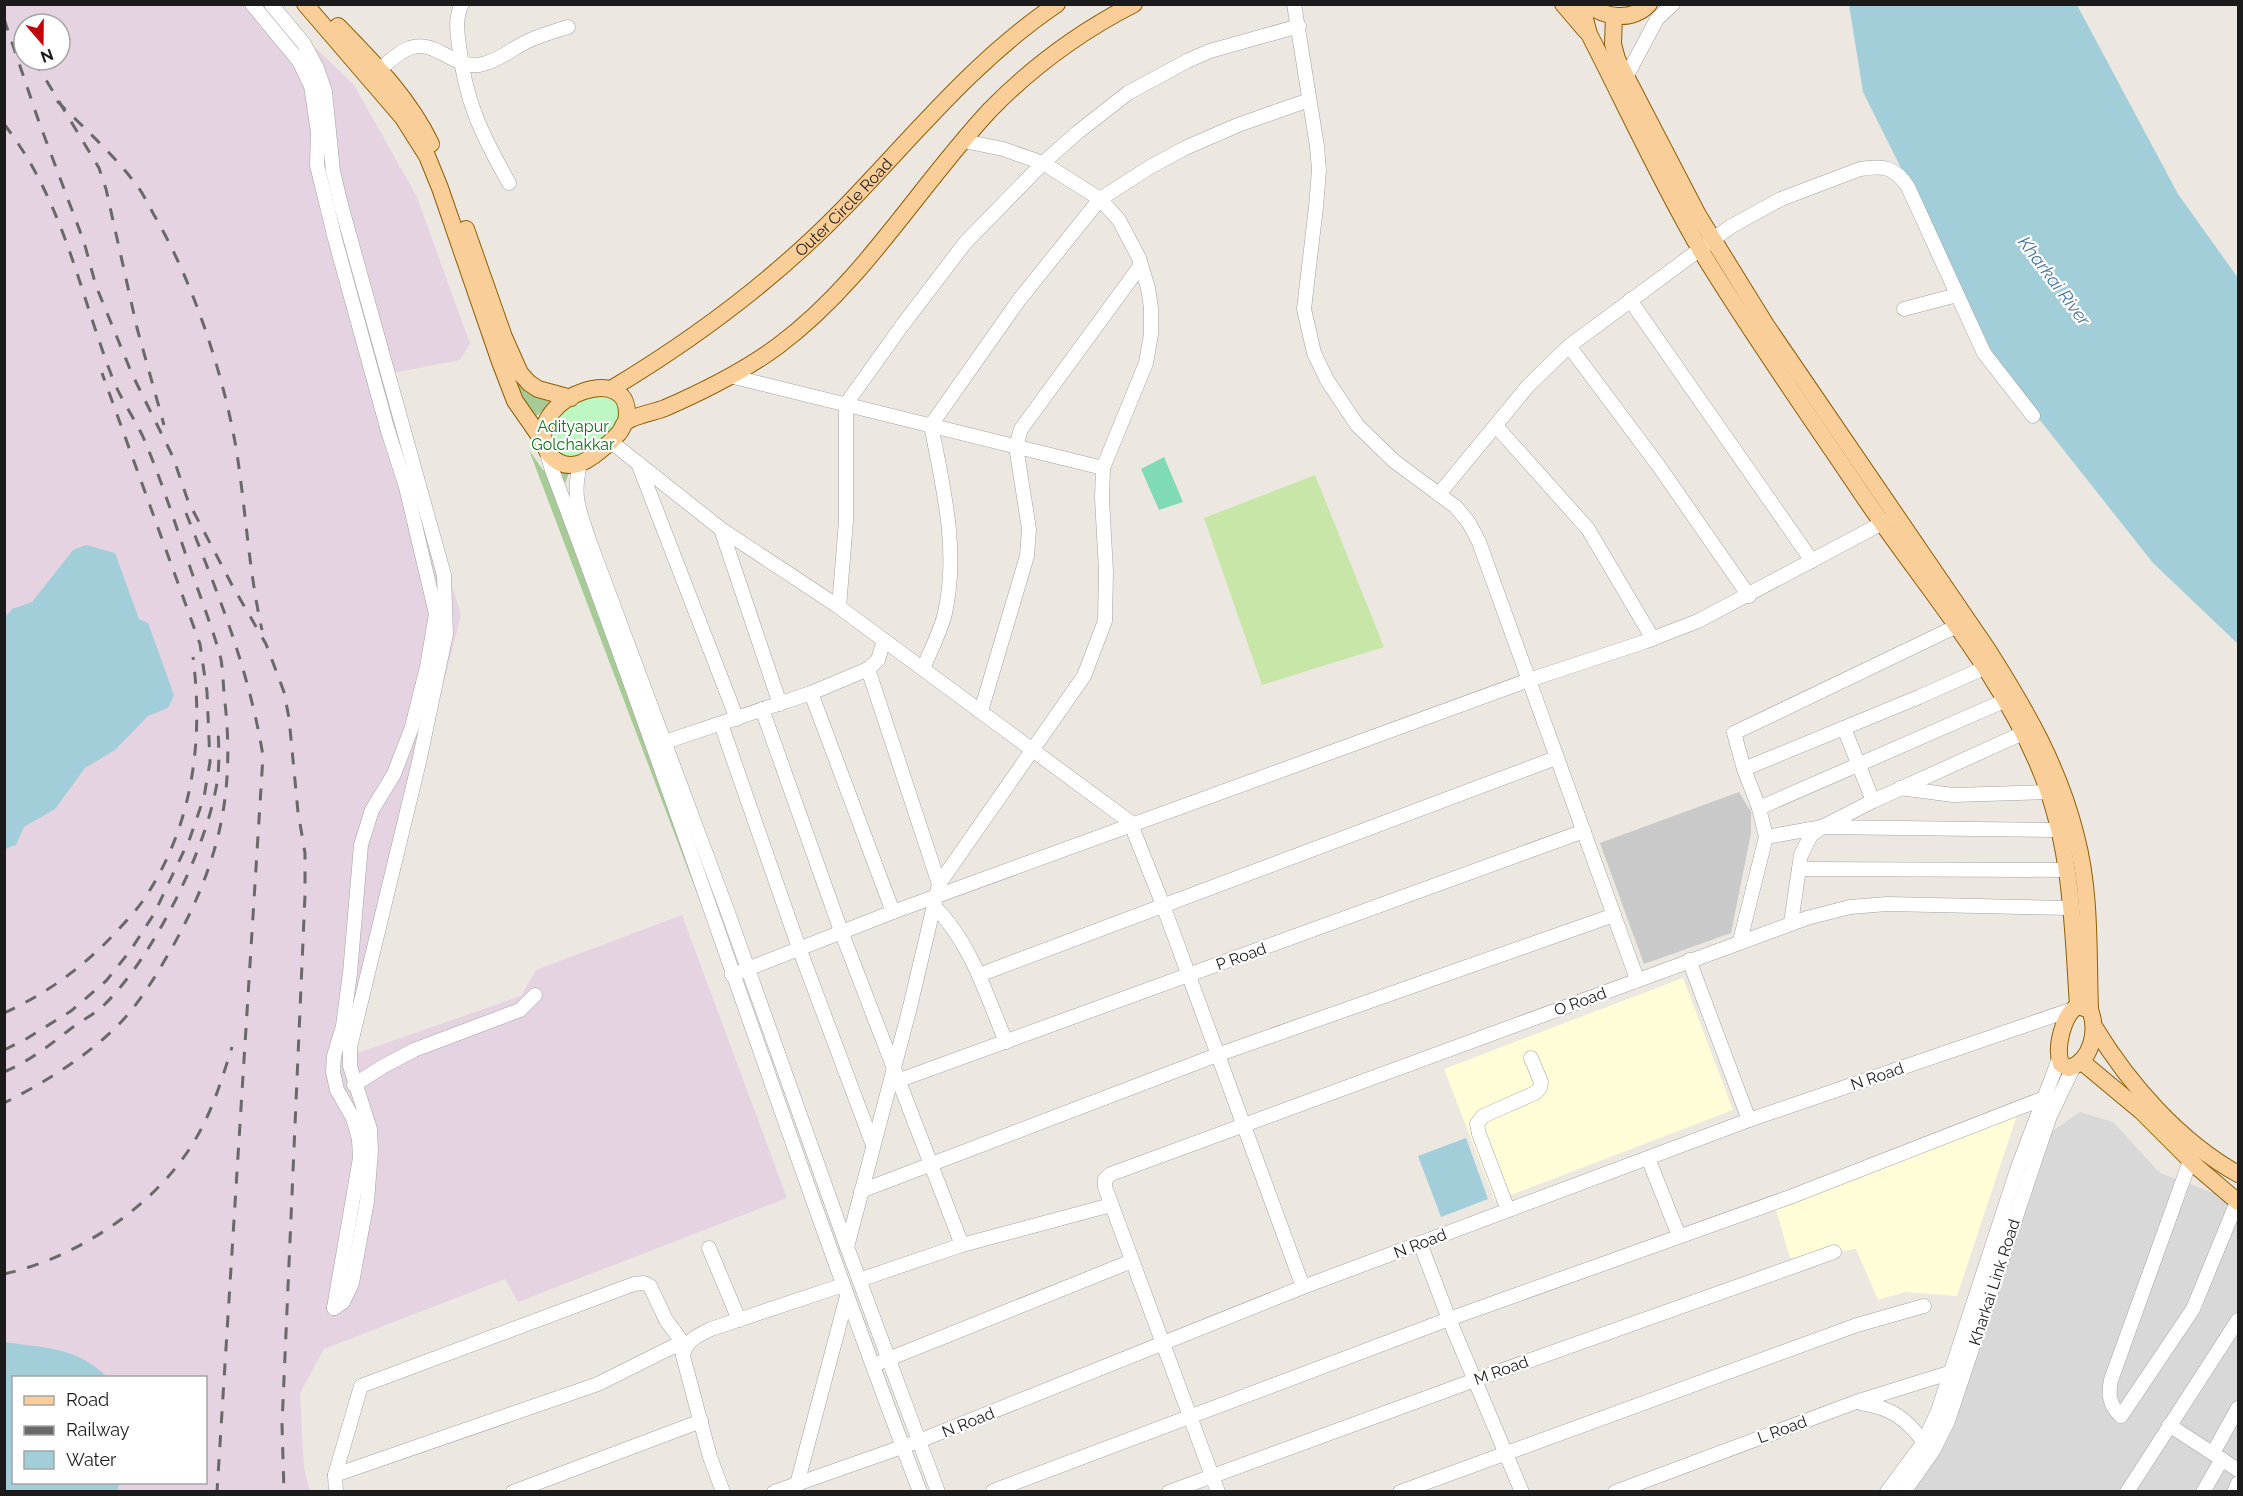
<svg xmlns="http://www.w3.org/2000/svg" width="2243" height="1496" font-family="Raleway,sans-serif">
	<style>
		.residential { fill: #d9d8d8 }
		.industrial { fill: #e5d3e2; fill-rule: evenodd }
		.education { fill: #fefdd8 }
		.religious { fill: #c9c9c9 }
		.grass { fill: #c7e6a7 }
		.forest { fill: #a7cb96 }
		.park { fill: #bdf7c1 }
		.pitch { fill: #80dab6 }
		.water { fill: #a2ced9 }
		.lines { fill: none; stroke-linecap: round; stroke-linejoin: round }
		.minor-casing { stroke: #a2a2a2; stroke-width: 15 }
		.major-casing { stroke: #8e5e04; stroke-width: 18 }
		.minor { stroke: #fff; stroke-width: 14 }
		.major { stroke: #f9ce99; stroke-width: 16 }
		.rail { stroke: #696969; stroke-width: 3; stroke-dasharray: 12 12; stroke-linecap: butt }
		.labels { text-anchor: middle; stroke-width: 4.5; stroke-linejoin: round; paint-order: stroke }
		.street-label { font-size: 16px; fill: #1b1b1b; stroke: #fff }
		.park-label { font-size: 16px; fill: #0e7415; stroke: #fff }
		.water-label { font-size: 18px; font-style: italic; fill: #4876a0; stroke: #fff }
	</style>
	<rect width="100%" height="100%" fill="#ece8e1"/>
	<!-- residential -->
	<path class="residential" d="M2080 1112 2113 1122 2160 1173 2238 1202V1491L1906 1492 2047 1135Z"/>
	<!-- industrial -->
	<path class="industrial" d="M5 5H271L354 85 417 197 470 344 460 360 388 374 461 615 349 1056 521 996 536 970 682 915 787 1198 518 1302 505 1279 324 1349 300 1393 304 1468 310 1491 5 1492ZM24 24H60V60H24ZM14 1378H206V1482H14Z"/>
	<!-- education -->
	<g class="education">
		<path d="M1683 978 1733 1110 1495 1201 1444 1069Z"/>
		<path d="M2020 1106 1957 1296 1905 1292 1878 1300 1856 1249 1790 1258 1774 1203Z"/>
	</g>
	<!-- religious -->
	<path class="religious" d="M1739 792 1751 812V833L1731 933 1644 964 1600 843Z"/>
	<!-- grass -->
	<path class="grass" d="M1315 475 1384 647 1262 685 1204 518Z"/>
	<!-- forest -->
	<g class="forest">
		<path d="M501 350 536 395 552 402 532 420Z"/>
		<path d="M529 450 543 470 561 469 573 463 562 491 569 518 906 1434H902Z"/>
	</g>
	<!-- park -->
	<path class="park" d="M618 396 624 417 589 456 557 457 546 429C567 401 584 397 618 396Z"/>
	<!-- pitch -->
	<path class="pitch" d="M1164 457 1183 502 1159 510 1141 469Z"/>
	<!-- water -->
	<g class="water">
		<path d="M1849 5H2077L2178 194 2238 278V644L2153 563 1986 352 1912 190 1863 92Z"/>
		<path d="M86 545 115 553 139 619 148 623 174 695 168 708 148 716 115 750 85 768 55 809 24 827 16 845 5 849V617L12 609 32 602 73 550Z"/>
		<path d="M1466 1138 1488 1199 1441 1217 1418 1156Z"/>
		<path d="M4 1342C44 1348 78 1347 107 1377L14 1378V1482L119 1483 118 1491H5Z"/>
	</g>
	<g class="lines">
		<defs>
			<g id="minor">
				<path d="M252 4 299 61 311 86 318 132 317 165 335 239 388 431 406 487 436 614 427 667 412 727 394 774 372 810 361 845 350 973 343 1026 334 1056 333 1072 337 1090 353 1118 359 1139 360 1158 334 1308"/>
				<path d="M271 4 304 44 317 68 325 92 333 171 341 205 444 575 446 634 419 762 350 1047V1066L370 1129 371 1151 367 1201 352 1283 343 1302 334 1308"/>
				<path d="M462 4C455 17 457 31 459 45 465 101 482 135 509 183"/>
				<path d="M1294 4 1317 146 1319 170 1316 207 1304 309 1314 353 1327 380 1357 425 1394 461 1456 507 1469 523 1479 542 1637 979"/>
				<path d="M380 69C389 62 398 52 410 48 436 38 456 72 483 64 500 60 513 48 528 41 541 35 555 31 568 27"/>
				<path d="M1625 79 1657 19 1673 4"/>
				<path d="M1630 300 1812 561"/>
				<path d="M1904 309 1957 295"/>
				<path d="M1569 346 1658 465 1749 596"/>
				<path d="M730 376 1103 468"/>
				<path d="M1496 426 1588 529 1653 639"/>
				<path d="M610 441 721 529 839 607 1130 822 1163 905 1303 1287"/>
				<path d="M546 449 552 470C680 808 791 1153 920 1492"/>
				<path d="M638 463 737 719"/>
				<path d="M580 464C572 497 579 509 589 540L727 910 847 1247 938 1492"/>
				<path d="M1439 494 1528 386 1569 346 1730 227 1781 199 1860 169C1884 165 1895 167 1908 187L1984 353 2033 416"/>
				<path d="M721 529 780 704"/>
				<path d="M839 607 846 521V404L901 327 965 243 1043 163 1078 132 1128 93 1187 61 1210 51 1299 26"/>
				<path d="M884 640 878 660 868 669 939 884"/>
				<path d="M923 669C930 651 941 631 945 613 959 550 943 487 931 425L1019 300 1100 199 1150 167 1185 148 1238 125 1309 100"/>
				<path d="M811 693 893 912"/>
				<path d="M762 709 841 931 962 1245"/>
				<path d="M981 711 1027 556 1029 529 1016 446 1021 429 1141 265"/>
				<path d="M721 724 799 948 873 1145"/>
				<path d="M1844 728 1873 801"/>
				<path d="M656 745 811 693 868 669"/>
				<path d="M1744 769 1919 697 1984 668"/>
				<path d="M1900 788 1953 795 2049 792"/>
				<path d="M1759 808 2004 701"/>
				<path d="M1766 837 1822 827 2060 830"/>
				<path d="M1799 869 2067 870"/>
				<path d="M934 906C971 943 986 994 1006 1042"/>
				<path d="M1791 923 1801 855 1811 835 1822 827 1873 801 2023 733"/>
				<path d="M1740 941 1766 837 1759 808 1744 769 1734 733 1955 627"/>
				<path d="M1689 960 1749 1120"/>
				<path d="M732 975 893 912 1529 680 1644 642 1698 621 1890 519"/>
				<path d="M979 975 1556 758"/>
				<path d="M897 1081 1584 831"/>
				<path d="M354 1085 382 1067 414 1050 520 1010 535 995"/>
				<path d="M1648 1158 1679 1236"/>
				<path d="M2190 1161 2111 1380C2108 1394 2109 1405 2121 1416L2193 1309 2237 1202"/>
				<path d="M861 1191 1217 1055 1614 915"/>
				<path d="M1508 1210 1479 1134 1477 1124 1483 1116 1535 1093 1540 1088 1541 1082 1531 1058"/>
				<path d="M1420 1243 1449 1319 1522 1492"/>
				<path d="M847 1247 910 1007 939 884 1084 676 1105 621 1106 571 1102 498 1103 468 1146 363 1151 334V308L1148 288 1139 258 1119 220 1100 199 1043 163 1003 149 964 141"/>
				<path d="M709 1248 739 1320"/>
				<path d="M859 1280 962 1245 1111 1205"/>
				<path d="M881 1362 1132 1261"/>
				<path d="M1861 1403C1892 1408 1905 1418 1924 1442"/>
				<path d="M2169 1425 2238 1470"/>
				<path d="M2213 1453 2238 1408"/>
				<path d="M335 1475 598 1384 672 1347 685 1346"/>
				<path d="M796 1488 847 1296"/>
				<path d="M993 1491 1449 1319 1790 1197 2044 1098"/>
				<path d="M336 1492 335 1475 361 1386 634 1284 644 1283 650 1286 666 1320 685 1346"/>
				<path d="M513 1492 701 1421"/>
				<path d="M723 1492 710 1457 683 1356C686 1340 697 1336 711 1329L843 1285"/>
				<path d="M774 1492 919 1441 1303 1287 1749 1120 2073 1009"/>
				<path d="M1169 1492 1475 1380 1834 1252"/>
				<path d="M1218 1492 1105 1187V1179L1111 1174 1807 918 1850 907 1887 904 2071 908"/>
				<path d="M1400 1492 1857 1325 1924 1306"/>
				<path d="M1615 1492 1856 1402 1952 1372"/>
				<path d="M1887 1492 1924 1442 1938 1411 2018 1167 2059 1059"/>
				<path d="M1904 1492 1933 1451 1948 1421 2038 1151 2050 1116 2074 1066"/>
				<path d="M2127 1492 2238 1320"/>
				<path d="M2203 1492 2222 1459"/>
				<path d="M2234 1492 2238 1483"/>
			</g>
			<g id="major">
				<path d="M305 4 403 118 427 156 440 188 500 362 515 401 545 444"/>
				<path d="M1563 4 1586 31"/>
				<path d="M1581 4 1589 34C1626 106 1660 181 1701 251 1752 335 1809 415 1864 497 1924 586 2008 681 2045 782 2072 854 2073 931 2078 1006"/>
				<path d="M1587 4C1605 18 1632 22 1649 4"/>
				<path d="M1614 16 1613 44 1617 59 1698 215 1766 325 1988 650C2026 710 2059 767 2076 836 2091 892 2088 953 2090 1010"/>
				<path d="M338 26C374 63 409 98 431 144"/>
				<path d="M466 229 504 337 520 373 529 383 538 389 571 398"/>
				<path id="s1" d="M611 389C696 338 775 279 844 208 912 138 974 60 1057 4"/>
				<path d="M626 422C638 358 528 396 545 446 550 460 564 468 578 464 590 461 611 442 619 433 622 430 623 424 626 422 633 416 655 412 665 408 704 391 744 371 778 346 864 282 918 187 990 110 1032 67 1081 31 1134 4"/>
				<path d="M2078 1006 2090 1010C2098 1030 2092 1061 2069 1068L2061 1064C2055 1048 2063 1014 2078 1006Z"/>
				<path d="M2095 1028C2130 1085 2179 1141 2238 1174"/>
				<path d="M2081 1061 2141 1111 2197 1167 2238 1202"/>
			</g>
		</defs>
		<!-- minor casing -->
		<use href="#minor" class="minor-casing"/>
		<!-- major casing -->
		<use href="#major" class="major-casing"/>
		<!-- minor -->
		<use href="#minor" class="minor"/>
		<!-- major -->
		<use href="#major" class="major"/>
		<!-- rail -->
		<g class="rail">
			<path d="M4 19 39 122 84 242 96 286 132 374 173 457 188 501 232 585 266 644 284 692 289 718 298 812 305 853V895L282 1425 284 1492"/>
			<path d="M19 31 24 41"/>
			<path d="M34 60 99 168 106 189 137 328 164 425"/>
			<path d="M57 101C84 128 112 153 135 183 143 193 148 204 154 215 193 281 225 378 237 454 246 513 249 572 262 630"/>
			<path d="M4 124C63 200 78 287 111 374 119 397 134 417 144 439 162 482 176 526 191 570 201 599 212 627 220 655 223 667 223 681 224 694 236 791 220 861 173 946 158 972 143 998 123 1020 91 1054 46 1082 4 1103"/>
			<path d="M186 513C218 594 249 669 263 756L217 1492"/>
			<path d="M4 1013C48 993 86 965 118 930 126 921 135 912 142 902 192 830 204 743 193 657"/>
			<path d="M4 1050 26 1039 71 1011 106 981 130 951 154 914 190 838 204 797 210 762 207 692 200 644 102 373"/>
			<path d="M4 1072C30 1061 51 1044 73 1027 83 1020 94 1014 103 1006 151 960 202 858 215 793 220 773 219 750 218 729"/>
			<path d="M4 1274C77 1258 157 1205 195 1140 212 1112 222 1079 232 1047"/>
		</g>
	</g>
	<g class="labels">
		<!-- street labels -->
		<g class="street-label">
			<text dy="6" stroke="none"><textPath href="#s1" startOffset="296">Outer Circle Road</textPath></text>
			<text transform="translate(1241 956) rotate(-20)" y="6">P Road</text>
			<text transform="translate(1580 1001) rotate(-20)" y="6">O Road</text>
			<text transform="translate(1877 1076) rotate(-19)" y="6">N Road</text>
			<text transform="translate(1420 1243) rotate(-21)" y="6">N Road</text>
			<text transform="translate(1994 1282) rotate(-72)" y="6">Kharkai Link Road</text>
			<text transform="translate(1501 1370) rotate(-20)" y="6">M Road</text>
			<text transform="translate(968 1422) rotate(-22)" y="6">N Road</text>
			<text transform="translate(1782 1429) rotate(-20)" y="6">L Road</text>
		</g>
		<!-- park labels -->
		<g class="park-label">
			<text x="573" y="432">Adityapur<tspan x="573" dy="18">Golchakkar</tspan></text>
		</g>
		<!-- water labels -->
		<g class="water-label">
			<text transform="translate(2054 281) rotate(53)" y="6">Kharkai River</text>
		</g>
	</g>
	<!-- border -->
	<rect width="2243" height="1496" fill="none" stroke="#1b1b1b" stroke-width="12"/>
	<!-- legend -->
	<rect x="12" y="1376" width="195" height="108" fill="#ffffff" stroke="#a4a4a4" stroke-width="1.5"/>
	<rect x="24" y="1396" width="30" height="9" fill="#f9ce99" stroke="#a4a4a4" stroke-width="1.5"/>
	<text x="66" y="1406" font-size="18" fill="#1b1b1b">Road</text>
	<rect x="24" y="1426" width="30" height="9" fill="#696969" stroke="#a4a4a4" stroke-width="1.5"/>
	<text x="66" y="1436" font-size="18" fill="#1b1b1b">Railway</text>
	<rect x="24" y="1451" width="30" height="18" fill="#a2ced9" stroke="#a4a4a4" stroke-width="1.5"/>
	<text x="66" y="1466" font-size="18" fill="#1b1b1b">Water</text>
	<!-- north arrow -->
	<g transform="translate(42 42) rotate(160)"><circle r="28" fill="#ffffff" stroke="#a4a4a4" stroke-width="1.5"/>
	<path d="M0-4.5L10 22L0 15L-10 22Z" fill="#c00609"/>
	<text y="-9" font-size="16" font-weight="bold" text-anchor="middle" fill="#1b1b1b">N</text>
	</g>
</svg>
